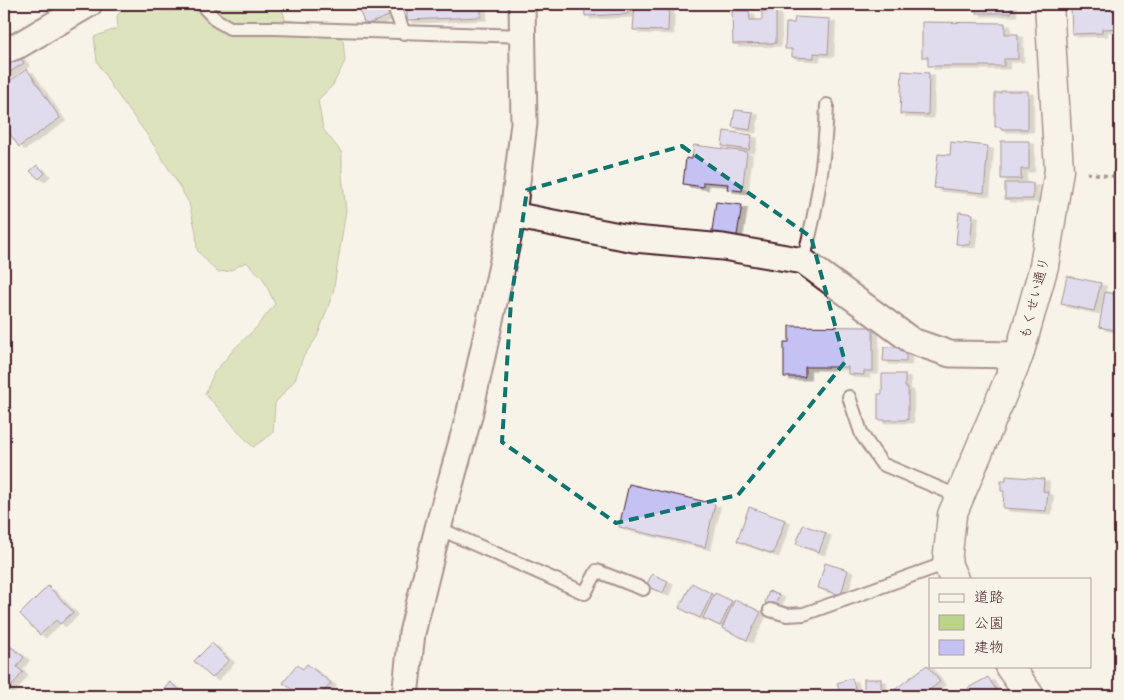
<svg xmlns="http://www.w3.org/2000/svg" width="1124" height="700" font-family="'Playpen Sans','Klee One',sans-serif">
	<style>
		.green { fill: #bcd38a; stroke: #83795a }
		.building { fill: #c4c1f3; stroke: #4a1f2b; filter: url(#shadow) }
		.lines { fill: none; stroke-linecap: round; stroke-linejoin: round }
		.lane-casing { stroke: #4a1f2b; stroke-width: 16 }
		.street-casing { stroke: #4a1f2b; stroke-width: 29 }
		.secondary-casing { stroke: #4a1f2b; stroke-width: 31 }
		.path { stroke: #4a1f2b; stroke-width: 3; stroke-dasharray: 4 4; stroke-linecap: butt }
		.lane { stroke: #f7f3e8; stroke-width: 12 }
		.street { stroke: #f7f3e8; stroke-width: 25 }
		.secondary { stroke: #f7f3e8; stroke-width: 28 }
		.marked { fill: none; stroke: #0f766e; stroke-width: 4; stroke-dasharray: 10 6; stroke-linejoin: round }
		.labels { text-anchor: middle; stroke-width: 5; stroke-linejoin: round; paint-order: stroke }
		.street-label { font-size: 14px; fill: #4a1f2b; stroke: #f7f3e8 }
	</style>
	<defs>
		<filter id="shadow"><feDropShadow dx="5.5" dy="3" stdDeviation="0" flood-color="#0004"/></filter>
	</defs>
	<rect width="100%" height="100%" fill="#f7f3e8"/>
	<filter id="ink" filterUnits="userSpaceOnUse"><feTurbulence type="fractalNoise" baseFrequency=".02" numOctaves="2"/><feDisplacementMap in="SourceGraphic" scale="10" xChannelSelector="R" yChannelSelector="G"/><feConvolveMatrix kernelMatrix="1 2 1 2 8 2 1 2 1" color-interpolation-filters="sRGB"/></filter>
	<g filter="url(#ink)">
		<!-- green -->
		<path class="green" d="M143 4H281L285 20 317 24 343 40 345 61 333 85 318 100 323 129 342 153V176L346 210 333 293 317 337 303 357 295 380 275 403 273 433 253 447C236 430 222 411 205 394L214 373 235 348 256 328 275 304 263 278 246 262 229 271 217 272 197 250 196 232 189 203 174 177 148 136 112 87 97 61 94 37 118 28 117 16 125 6 139 7Z"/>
		<!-- building -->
		<g class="building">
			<path d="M357 4H385L389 16 365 25Z"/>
			<path d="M407 4H481V17L407 20Z"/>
			<path d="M584 4H628V14L585 16Z"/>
			<path d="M635 4H669L668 31 633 30Z"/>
			<path d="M754 4H767L768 8 754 9Z"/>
			<rect x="976" y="4" width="35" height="9"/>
			<path d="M1076 4H1120V28L1102 29V33L1072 34 1071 7H1077Z"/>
			<path d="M732 11H749L750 20H762V11H776V43L733 44Z"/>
			<path d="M795 17 830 19 828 54 814 53V58L792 57V49H785L786 23H794Z"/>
			<path d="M922 22 1005 23V34H1018V59H1004V66H928V57H922Z"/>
			<path d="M17 53 24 63 4 76V62Z"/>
			<path d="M27 69 60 118 19 147 4 125V85Z"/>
			<path d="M902 71 929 73 928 115 900 114Z"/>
			<path d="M1001 91H1028V129H1001V127H995V93H1001Z"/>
			<path d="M735 110 753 112 750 130 732 127Z"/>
			<path d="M724 131 752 135 749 150 722 146Z"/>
			<path d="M1001 141H1029V169H1021V179H1001Z"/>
			<path d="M951 142 988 146 984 193 934 188 938 154 950 155Z"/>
			<path d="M694 145 747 152 742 191 727 189 728 184 703 182V187L683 184 686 158 692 159Z"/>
			<path d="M37 165 45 173 39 179 30 171Z"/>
			<rect x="1005" y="183" width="28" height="16"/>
			<path d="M716 202 742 205 736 241 711 238Z"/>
			<path d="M959 212 973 214 970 245 956 244Z"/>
			<path d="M1067 276 1101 283 1094 311 1061 304Z"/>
			<path d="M1105 292 1120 295V331L1099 327Z"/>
			<path d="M789 326 873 327V371H864V375L848 374V367H805V377H784V342H789Z"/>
			<path d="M884 347H906V362L883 361Z"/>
			<path d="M882 374H905V387H908V420H878V394H882Z"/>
			<path d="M1006 476 1044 479 1043 491 1048 492 1046 511 1003 508 1004 491H1001V481H1006Z"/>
			<path d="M629 484 715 504 705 547 619 527Z"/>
			<path d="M749 507 785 520 773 554 737 541Z"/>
			<path d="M803 525 826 533 819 552 796 544Z"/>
			<path d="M825 563 848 570 841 595 818 588Z"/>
			<path d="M652 574 668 581 663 593 646 586Z"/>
			<path d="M692 583 712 594 700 618 679 608Z"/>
			<path d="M48 586 73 612 60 624 56 620 40 635 20 614Z"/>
			<path d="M769 591 779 595 775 606 765 603Z"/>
			<path d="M715 593 732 601 720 626 703 618Z"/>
			<path d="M735 599 761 612 747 640 722 628Z"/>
			<path d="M4 642 24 657 17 667 23 672 4 696Z"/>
			<path d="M212 643 229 660 212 678 194 661Z"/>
			<path d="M307 664 331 683 320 696H301L283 683 297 665 303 669Z"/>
			<path d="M927 665 940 682 921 696H897L893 691Z"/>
			<path d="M988 677 996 690 986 696H973L968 688Z"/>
			<path d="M852 678 857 694 841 696 837 683Z"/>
			<rect x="864" y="679" width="17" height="14"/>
			<path d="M170 682 187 696H158Z"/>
			<path d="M805 693 806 696H793Z"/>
		</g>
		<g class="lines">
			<defs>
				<g id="lane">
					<path d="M201 4 216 20 230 28H274L523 36"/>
					<path d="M393 4 404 33"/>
					<path d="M803 261C817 210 825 158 827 105"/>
					<path d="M849 397 862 435 882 464 960 497"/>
					<path d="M438 528 585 593 597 571 643 589"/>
					<path d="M770 610 787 615 804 614 947 563"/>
				</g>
				<g id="street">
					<path d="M4 51 19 45 89 4"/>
					<path d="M513 215 634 239 723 247 803 261 912 341 950 354 1019 355"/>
					<path d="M405 696 412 633 438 528 469 416 513 215 524 123 522 4"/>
				</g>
				<g id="secondary">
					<path d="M954 579 947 563 952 515 1019 355 1044 266 1059 170 1049 4"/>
					<path d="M1009 666 1030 696"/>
				</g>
			</defs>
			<!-- lane casing -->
			<use href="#lane" class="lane-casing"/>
			<!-- street casing -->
			<use href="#street" class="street-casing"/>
			<!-- secondary casing -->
			<use href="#secondary" class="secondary-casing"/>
			<!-- path -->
			<path class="path" d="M1087 173 1120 177"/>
			<!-- lane -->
			<use href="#lane" class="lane"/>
			<!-- street -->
			<use href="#street" class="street"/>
			<!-- secondary -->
			<use href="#secondary" class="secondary"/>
		</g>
	</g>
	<!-- marked area -->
	<path d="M0 0H1124V700H0ZM682 146 811 237 845 362 738 495 616 523 502 442 511 301 527 190Z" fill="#f7f3e8" fill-opacity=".55" fill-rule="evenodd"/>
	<path class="marked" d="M682 146 811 237 845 362 738 495 616 523 502 442 511 301 527 190Z"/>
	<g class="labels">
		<!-- street labels -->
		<g class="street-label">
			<text transform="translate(1034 298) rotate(-76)" y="5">もくせい通り</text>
		</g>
	</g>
	<!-- margin -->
	<rect width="1124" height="700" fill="none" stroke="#f7f3e8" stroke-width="20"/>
	<rect x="10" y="10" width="1104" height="680" fill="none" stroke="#4a1f2b" stroke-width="2" filter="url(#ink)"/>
	<!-- legend -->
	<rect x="929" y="578" width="162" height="90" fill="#f7f3e8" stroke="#b29e9c"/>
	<rect x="939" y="594" width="25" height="8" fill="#f7f3e8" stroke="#b29e9c"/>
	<text x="974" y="602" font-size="15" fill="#4a1f2b">道路</text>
	<rect x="939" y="615" width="25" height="15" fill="#bcd38a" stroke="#b29e9c"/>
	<text x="974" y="628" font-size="15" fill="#4a1f2b">公園</text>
	<rect x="939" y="640" width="25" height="15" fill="#c4c1f3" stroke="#b29e9c"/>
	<text x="974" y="652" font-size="15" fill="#4a1f2b">建物</text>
</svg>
